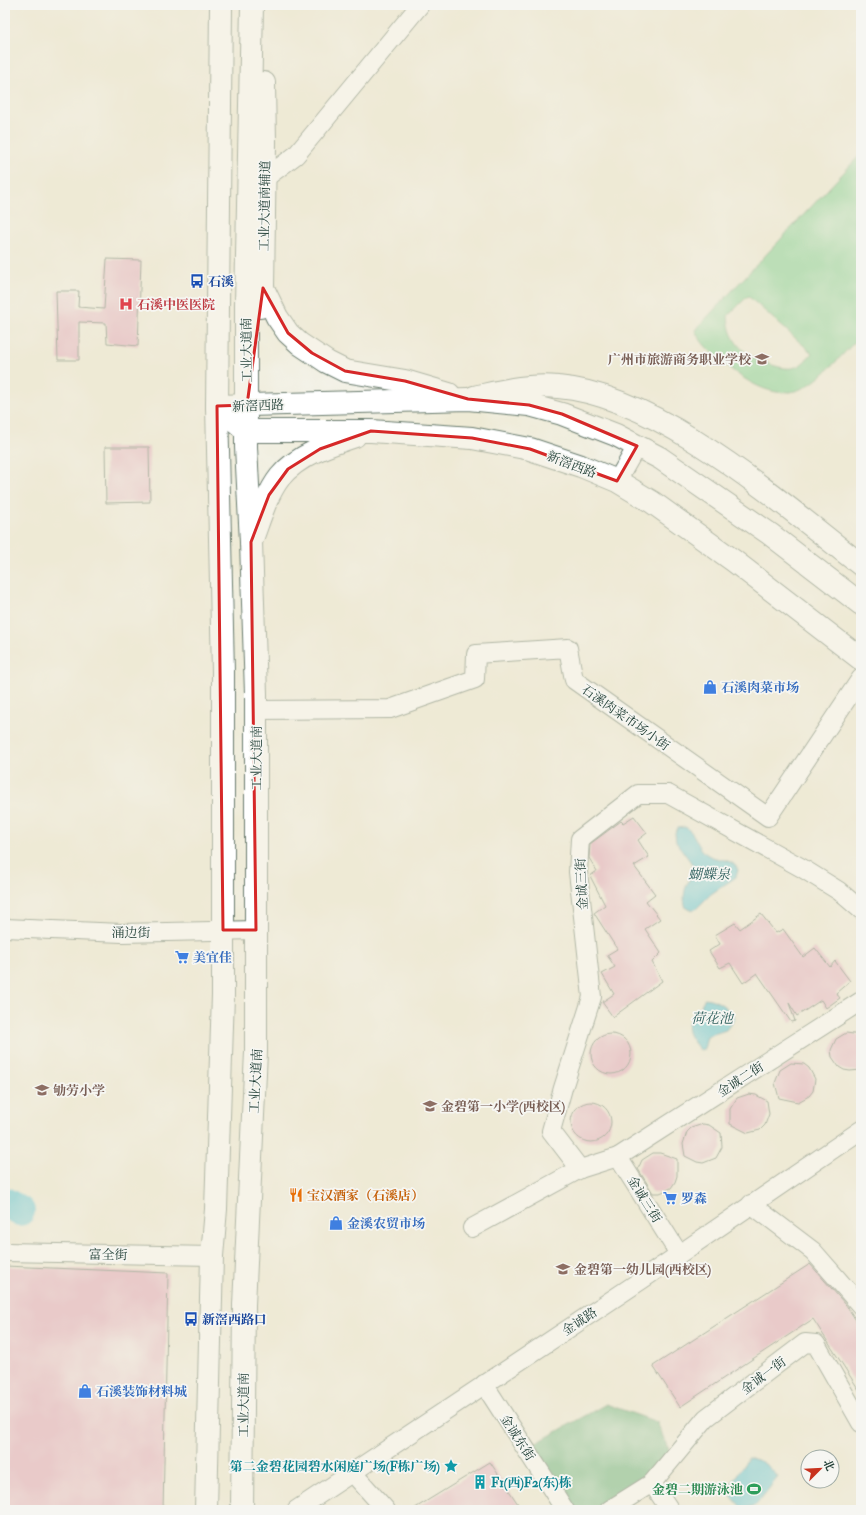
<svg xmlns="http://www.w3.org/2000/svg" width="866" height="1515" font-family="'IM FELL Double Pica','Noto Serif SC',serif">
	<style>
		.green { fill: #7fd193; stroke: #4f8764; fill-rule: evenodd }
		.forest { fill: #67b37d; stroke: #437858 }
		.water { fill: #5dc6d8; stroke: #3e8286 }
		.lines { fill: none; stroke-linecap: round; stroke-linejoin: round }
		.river { stroke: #5dc6d8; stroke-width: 30 }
		.building { fill: #e2a5bb }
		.minor-casing { stroke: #677a6c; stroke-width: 20 }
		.major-casing { stroke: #677a6c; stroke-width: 24 }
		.highway-casing { stroke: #677a6c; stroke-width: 24 }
		.minor { stroke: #fff; stroke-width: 18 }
		.major { stroke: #fff; stroke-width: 22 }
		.highway { stroke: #fff; stroke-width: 22 }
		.marked { fill: none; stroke: #d62828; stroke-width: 3; stroke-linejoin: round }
		.labels { text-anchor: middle; stroke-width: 3.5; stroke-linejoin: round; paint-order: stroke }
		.street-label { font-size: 13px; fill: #1f3d34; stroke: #f6f6f2 }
		.transit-label { font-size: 13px; font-weight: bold; fill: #164399; stroke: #f6f6f2; text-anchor: start }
		.health-label { font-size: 13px; font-weight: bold; fill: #be3a42; stroke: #f6f6f2; text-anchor: start }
		.education-label { font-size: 13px; font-weight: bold; fill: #785e54; stroke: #f6f6f2; text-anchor: start }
		.shop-label { font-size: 13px; font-weight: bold; fill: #366cbe; stroke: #f6f6f2; text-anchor: start }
		.food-label { font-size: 13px; font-weight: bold; fill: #c56008; stroke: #f6f6f2; text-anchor: start }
		.culture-label { font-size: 13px; font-weight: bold; fill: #0d838f; stroke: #f6f6f2; text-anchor: end }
		.leisure-label { font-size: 13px; font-weight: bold; fill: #27864d; stroke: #f6f6f2; text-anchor: end }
		.water-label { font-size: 14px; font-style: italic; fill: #2e5f5d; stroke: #f6f6f2 }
	</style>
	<rect width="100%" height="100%" fill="#f6f6f2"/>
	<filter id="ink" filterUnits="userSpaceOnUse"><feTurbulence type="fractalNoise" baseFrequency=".025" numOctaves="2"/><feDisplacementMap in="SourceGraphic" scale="8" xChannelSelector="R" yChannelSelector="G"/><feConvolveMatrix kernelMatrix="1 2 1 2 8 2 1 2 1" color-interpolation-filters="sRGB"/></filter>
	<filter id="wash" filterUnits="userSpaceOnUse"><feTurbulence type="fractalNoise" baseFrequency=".012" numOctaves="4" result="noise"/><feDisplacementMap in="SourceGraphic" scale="16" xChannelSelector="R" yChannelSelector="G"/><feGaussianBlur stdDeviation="0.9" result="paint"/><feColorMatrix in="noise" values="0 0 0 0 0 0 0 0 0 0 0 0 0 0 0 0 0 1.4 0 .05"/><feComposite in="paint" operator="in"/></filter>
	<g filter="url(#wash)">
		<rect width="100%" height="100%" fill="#eeead5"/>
		<!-- green -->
		<path class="green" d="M861 154V336C815 381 796 418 732 370 720 361 700 344 695 330ZM748 296 812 353C808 358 801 366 796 367 788 370 779 367 772 365 747 357 729 344 728 316Z"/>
		<!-- forest -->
		<path class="forest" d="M606 1404 657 1422 669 1451 646 1477 596 1510H570L531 1446Z"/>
		<!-- water -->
		<g class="water">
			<path d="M685 827C695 832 696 844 704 852 714 862 732 856 738 870L736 877 711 894 696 909 690 910 686 908C679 887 694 879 693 865L676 842 675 833 678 828Z"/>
			<path d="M705 998C718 1000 727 1007 735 1018L726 1030 707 1036 704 1049 700 1050C676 1022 691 1024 705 998Z"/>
			<path d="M748 1458C761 1459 770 1467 778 1477L756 1505 743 1509 732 1497 729 1487Z"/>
		</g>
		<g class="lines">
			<!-- river -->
			<path class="river" d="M5 1202 20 1211"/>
		</g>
		<g id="blocks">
			<!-- building -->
			<g class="building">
				<path d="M107 259 141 260 138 346 107 343 106 323 79 322V360H58L56 291H79L78 307 104 309Z"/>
				<path d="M105 447H149L150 502 106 503Z"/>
				<path d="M634 816 647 833 638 840 649 857 634 866 655 894 646 901 660 919 645 929 661 953 652 962 662 981 613 1017 602 1002 614 994 602 974 615 967 607 955 617 949 594 913 605 905 590 876 597 871 589 858 590 844 621 821 623 823Z"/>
				<path d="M761 914 776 933 783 929 803 957 815 948 830 967 835 961 850 981 836 993 840 998 826 1008 821 1000 797 1016 789 1003 795 1021 791 1022 757 973 743 983 730 963 720 968 709 951 720 944 715 935 735 923 740 929Z"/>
				<path d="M846 1033 861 1035V1070L850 1071 844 1070 839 1067 832 1057 831 1050 836 1039Z"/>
				<circle cx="611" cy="1054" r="20"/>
				<path d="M791 1063 804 1064 809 1068 815 1079 813 1091 809 1096 798 1102 779 1098 775 1083 780 1070Z"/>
				<path d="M749 1094 756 1095 767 1101 769 1114 765 1125 760 1130 748 1133 730 1124V1109L737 1098Z"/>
				<circle cx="591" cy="1122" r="20"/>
				<path d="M703 1124 709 1125 721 1133 722 1147 716 1158 703 1163 697 1162 685 1156 683 1144 687 1132 691 1128Z"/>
				<path d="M653 1153H660L677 1159V1176L675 1182 671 1188 660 1193H653L638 1169 642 1160Z"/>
				<path d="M810 1264 846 1305 861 1328V1393L813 1319 680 1407 653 1366Z"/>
				<path d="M5 1266 168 1273 163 1510H5Z"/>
				<path d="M490 1462 522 1510H412Z"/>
			</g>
		</g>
	</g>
	<g filter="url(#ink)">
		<use href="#blocks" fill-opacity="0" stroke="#677a6c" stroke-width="1"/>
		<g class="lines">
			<defs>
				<g id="minor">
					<path d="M264 179 296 155 420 5"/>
					<path d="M617 481 637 446"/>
					<path d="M256 710 390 709 475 679 476 654 568 648 574 680 768 817 861 678"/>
					<path d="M5 928 122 933 256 930"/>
					<path d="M618 1157 861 1001"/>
					<path d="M580 1169 618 1157 679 1254"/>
					<path d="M751 1204 813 1251 861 1306"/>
					<path d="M472 1228 580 1169 551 1131 563 1088 592 997 578 872 580 839 638 794H668L802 868 839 891 861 910"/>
					<path d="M5 1252 212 1256"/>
					<path d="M484 1384 565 1510"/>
					<path d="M352 1472 386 1510"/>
					<path d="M652 1483 706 1418 805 1343 816 1344 861 1423"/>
					<path d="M296 1510 643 1279 861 1130"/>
					<path d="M609 1510 652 1483 670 1510"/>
				</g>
				<g id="major">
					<path d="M260 307 263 288 265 142 264 83"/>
					<path d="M474 397C502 391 529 384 558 387 660 395 782 504 861 565"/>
					<path d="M206 1510 212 1256 216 1209 223 995V672L217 406 221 5"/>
					<path d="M242 1510 244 1305 256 1052V694L251 542 246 447V305L252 5"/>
				</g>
				<g id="highway">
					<path d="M263 288 277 317 288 333 300 344 327 362 345 371 405 381 449 394"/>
					<path d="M217 406 247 431H371L472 438 530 449 581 466 617 481 652 502 734 561 861 659"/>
					<path d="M217 406 468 399 529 405 562 414 616 435 660 458 770 534 861 604"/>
					<path d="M251 542C259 521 266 495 280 477 298 455 328 445 355 436"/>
				</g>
			</defs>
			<!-- minor casing -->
			<use href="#minor" class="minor-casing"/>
			<!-- major casing -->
			<use href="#major" class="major-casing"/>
			<!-- highway casing -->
			<use href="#highway" class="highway-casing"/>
			<!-- minor -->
			<use href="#minor" class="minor"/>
			<!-- major -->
			<use href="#major" class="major"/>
			<!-- highway -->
			<use href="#highway" class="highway"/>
		</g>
	</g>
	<!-- marked area -->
	<path d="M0 0H866V1515H0ZM263 288 288 333 312 353 345 371 405 381 468 399 529 405 562 414 637 446 617 481 530 449 472 438 371 431 320 449 288 469 269 495 251 542 256 930H223L217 406 247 405Z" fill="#eeead5" fill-opacity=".55" fill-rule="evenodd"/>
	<path class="marked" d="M263 288 288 333 312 353 345 371 405 381 468 399 529 405 562 414 637 446 617 481 530 449 472 438 371 431 320 449 288 469 269 495 251 542 256 930H223L217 406 247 405Z"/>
	<!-- icons -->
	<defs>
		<symbol id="bus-bare" viewBox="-9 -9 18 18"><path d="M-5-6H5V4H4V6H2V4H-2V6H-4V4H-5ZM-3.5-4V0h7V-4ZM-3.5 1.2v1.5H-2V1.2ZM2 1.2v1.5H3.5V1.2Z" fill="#1a4fb4" stroke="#f6f6f2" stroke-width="2.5" paint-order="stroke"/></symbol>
		<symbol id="hospital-bare" viewBox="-9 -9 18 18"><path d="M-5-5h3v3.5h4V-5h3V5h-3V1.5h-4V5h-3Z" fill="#e0444e" stroke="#f6f6f2" stroke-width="2.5" paint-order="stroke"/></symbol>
		<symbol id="school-bare" viewBox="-9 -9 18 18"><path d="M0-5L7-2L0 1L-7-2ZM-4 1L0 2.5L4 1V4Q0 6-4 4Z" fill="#8d6e63" stroke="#f6f6f2" stroke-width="2.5" paint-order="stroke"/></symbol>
		<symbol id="shop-bare" viewBox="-9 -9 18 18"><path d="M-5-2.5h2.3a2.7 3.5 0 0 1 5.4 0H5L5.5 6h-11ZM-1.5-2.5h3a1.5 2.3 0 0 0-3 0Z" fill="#3f7fe0" stroke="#f6f6f2" stroke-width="2.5" paint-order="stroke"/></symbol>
		<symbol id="supermarket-bare" viewBox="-9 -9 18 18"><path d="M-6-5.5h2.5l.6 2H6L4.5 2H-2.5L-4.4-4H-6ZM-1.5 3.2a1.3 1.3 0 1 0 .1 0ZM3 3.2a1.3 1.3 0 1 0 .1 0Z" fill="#3f7fe0" stroke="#f6f6f2" stroke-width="2.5" paint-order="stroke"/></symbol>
		<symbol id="restaurant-bare" viewBox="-9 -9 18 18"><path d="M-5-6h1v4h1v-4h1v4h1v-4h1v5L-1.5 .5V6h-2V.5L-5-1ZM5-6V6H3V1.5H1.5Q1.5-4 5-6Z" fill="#e8710a" stroke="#f6f6f2" stroke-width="2.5" paint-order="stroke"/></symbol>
		<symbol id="sight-bare" viewBox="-9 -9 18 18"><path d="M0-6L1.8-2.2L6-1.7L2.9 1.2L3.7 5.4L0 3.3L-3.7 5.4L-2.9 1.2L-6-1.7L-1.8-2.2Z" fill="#0f9aa8" stroke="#f6f6f2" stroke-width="2.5" paint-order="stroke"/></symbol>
		<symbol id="building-bare" viewBox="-9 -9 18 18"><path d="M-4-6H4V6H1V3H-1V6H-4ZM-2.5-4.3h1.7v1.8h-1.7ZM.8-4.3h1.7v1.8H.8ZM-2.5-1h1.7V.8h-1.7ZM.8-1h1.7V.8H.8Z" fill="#0f9aa8" stroke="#f6f6f2" stroke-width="2.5" paint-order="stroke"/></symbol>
		<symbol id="stadium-bare" viewBox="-9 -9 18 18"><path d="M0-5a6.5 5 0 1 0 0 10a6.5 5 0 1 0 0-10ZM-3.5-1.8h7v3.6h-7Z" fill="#2e9e5b" stroke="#f6f6f2" stroke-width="2.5" paint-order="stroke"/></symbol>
	</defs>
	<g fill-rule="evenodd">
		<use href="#bus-bare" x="187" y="271" width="20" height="20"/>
		<use href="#hospital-bare" x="116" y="294" width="20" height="20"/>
		<use href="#school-bare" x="752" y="349" width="20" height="20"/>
		<use href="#shop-bare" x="700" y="677" width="20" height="20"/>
		<use href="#supermarket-bare" x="172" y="947" width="20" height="20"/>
		<use href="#school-bare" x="32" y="1080" width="20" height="20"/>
		<use href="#school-bare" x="420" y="1096" width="20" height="20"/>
		<use href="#restaurant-bare" x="286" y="1185" width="20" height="20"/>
		<use href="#supermarket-bare" x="660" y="1188" width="20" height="20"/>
		<use href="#shop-bare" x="326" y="1213" width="20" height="20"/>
		<use href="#school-bare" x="553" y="1259" width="20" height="20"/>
		<use href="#bus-bare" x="181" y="1309" width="20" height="20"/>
		<use href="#shop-bare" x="75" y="1381" width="20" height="20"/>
		<use href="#sight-bare" x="441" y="1456" width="20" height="20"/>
		<use href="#building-bare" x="470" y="1472" width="20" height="20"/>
		<use href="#stadium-bare" x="744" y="1479" width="20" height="20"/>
	</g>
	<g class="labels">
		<!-- street labels -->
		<g class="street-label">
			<text transform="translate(264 206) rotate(-89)" y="5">工业大道南辅道</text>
			<text transform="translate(246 350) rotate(-91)" y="5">工业大道南</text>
			<text transform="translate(258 405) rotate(-2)" y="5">新滘西路</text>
			<text transform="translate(572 464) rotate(21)" y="5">新滘西路</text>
			<text transform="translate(626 717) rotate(35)" y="5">石溪肉菜市场小街</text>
			<text transform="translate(256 758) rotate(-90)" y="5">工业大道南</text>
			<text transform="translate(581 884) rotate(-93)" y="5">金诚三街</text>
			<text x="131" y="937">涌边街</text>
			<text transform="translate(740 1079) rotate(-33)" y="5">金诚二街</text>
			<text transform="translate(255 1081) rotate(-87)" y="5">工业大道南</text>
			<text transform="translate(645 1199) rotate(58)" y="5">金诚三街</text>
			<text transform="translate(108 1254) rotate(1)" y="5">富全街</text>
			<text transform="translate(579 1321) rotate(-34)" y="5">金诚路</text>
			<text transform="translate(763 1375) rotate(-37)" y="5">金诚一街</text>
			<text transform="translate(243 1405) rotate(-90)" y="5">工业大道南</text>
			<text transform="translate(518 1437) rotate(57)" y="5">金诚东街</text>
		</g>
		<!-- transit labels -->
		<g class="transit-label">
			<text x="208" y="286">石溪</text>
			<text x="202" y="1324">新滘西路口</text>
		</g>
		<!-- health labels -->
		<g class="health-label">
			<text x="137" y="309">石溪中医医院</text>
		</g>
		<!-- education labels -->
		<g class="education-label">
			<text x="751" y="364" text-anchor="end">广州市旅游商务职业学校</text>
			<text x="53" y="1095">劬劳小学</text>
			<text x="441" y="1111">金碧第一小学(西校区)</text>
			<text x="574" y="1274">金碧第一幼儿园(西校区)</text>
		</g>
		<!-- shop labels -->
		<g class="shop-label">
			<text x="721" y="692">石溪肉菜市场</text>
			<text x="193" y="962">美宜佳</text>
			<text x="681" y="1203">罗森</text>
			<text x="347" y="1228">金溪农贸市场</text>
			<text x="96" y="1396">石溪装饰材料城</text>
		</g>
		<!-- food labels -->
		<g class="food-label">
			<text x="307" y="1200">宝汉酒家（石溪店）</text>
		</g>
		<!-- culture labels -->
		<g class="culture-label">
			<text x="440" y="1471">第二金碧花园碧水闲庭广场(F栋广场)</text>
			<text x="491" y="1487" text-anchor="start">F1(西)F2(东)栋</text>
		</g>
		<!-- leisure labels -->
		<g class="leisure-label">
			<text x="743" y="1494">金碧二期游泳池</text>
		</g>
		<!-- water labels -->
		<g class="water-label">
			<text x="709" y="879">蝴蝶泉</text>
			<text x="712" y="1023">荷花池</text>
		</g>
	</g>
	<!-- margin -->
	<rect width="866" height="1515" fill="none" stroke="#f6f6f2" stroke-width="20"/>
	<!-- north arrow -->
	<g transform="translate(820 1469) rotate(66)"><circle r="19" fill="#f6f6f2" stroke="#a0aca6"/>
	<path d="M0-3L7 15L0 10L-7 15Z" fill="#c8321e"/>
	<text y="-6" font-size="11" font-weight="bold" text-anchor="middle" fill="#1f3d34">北</text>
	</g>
</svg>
